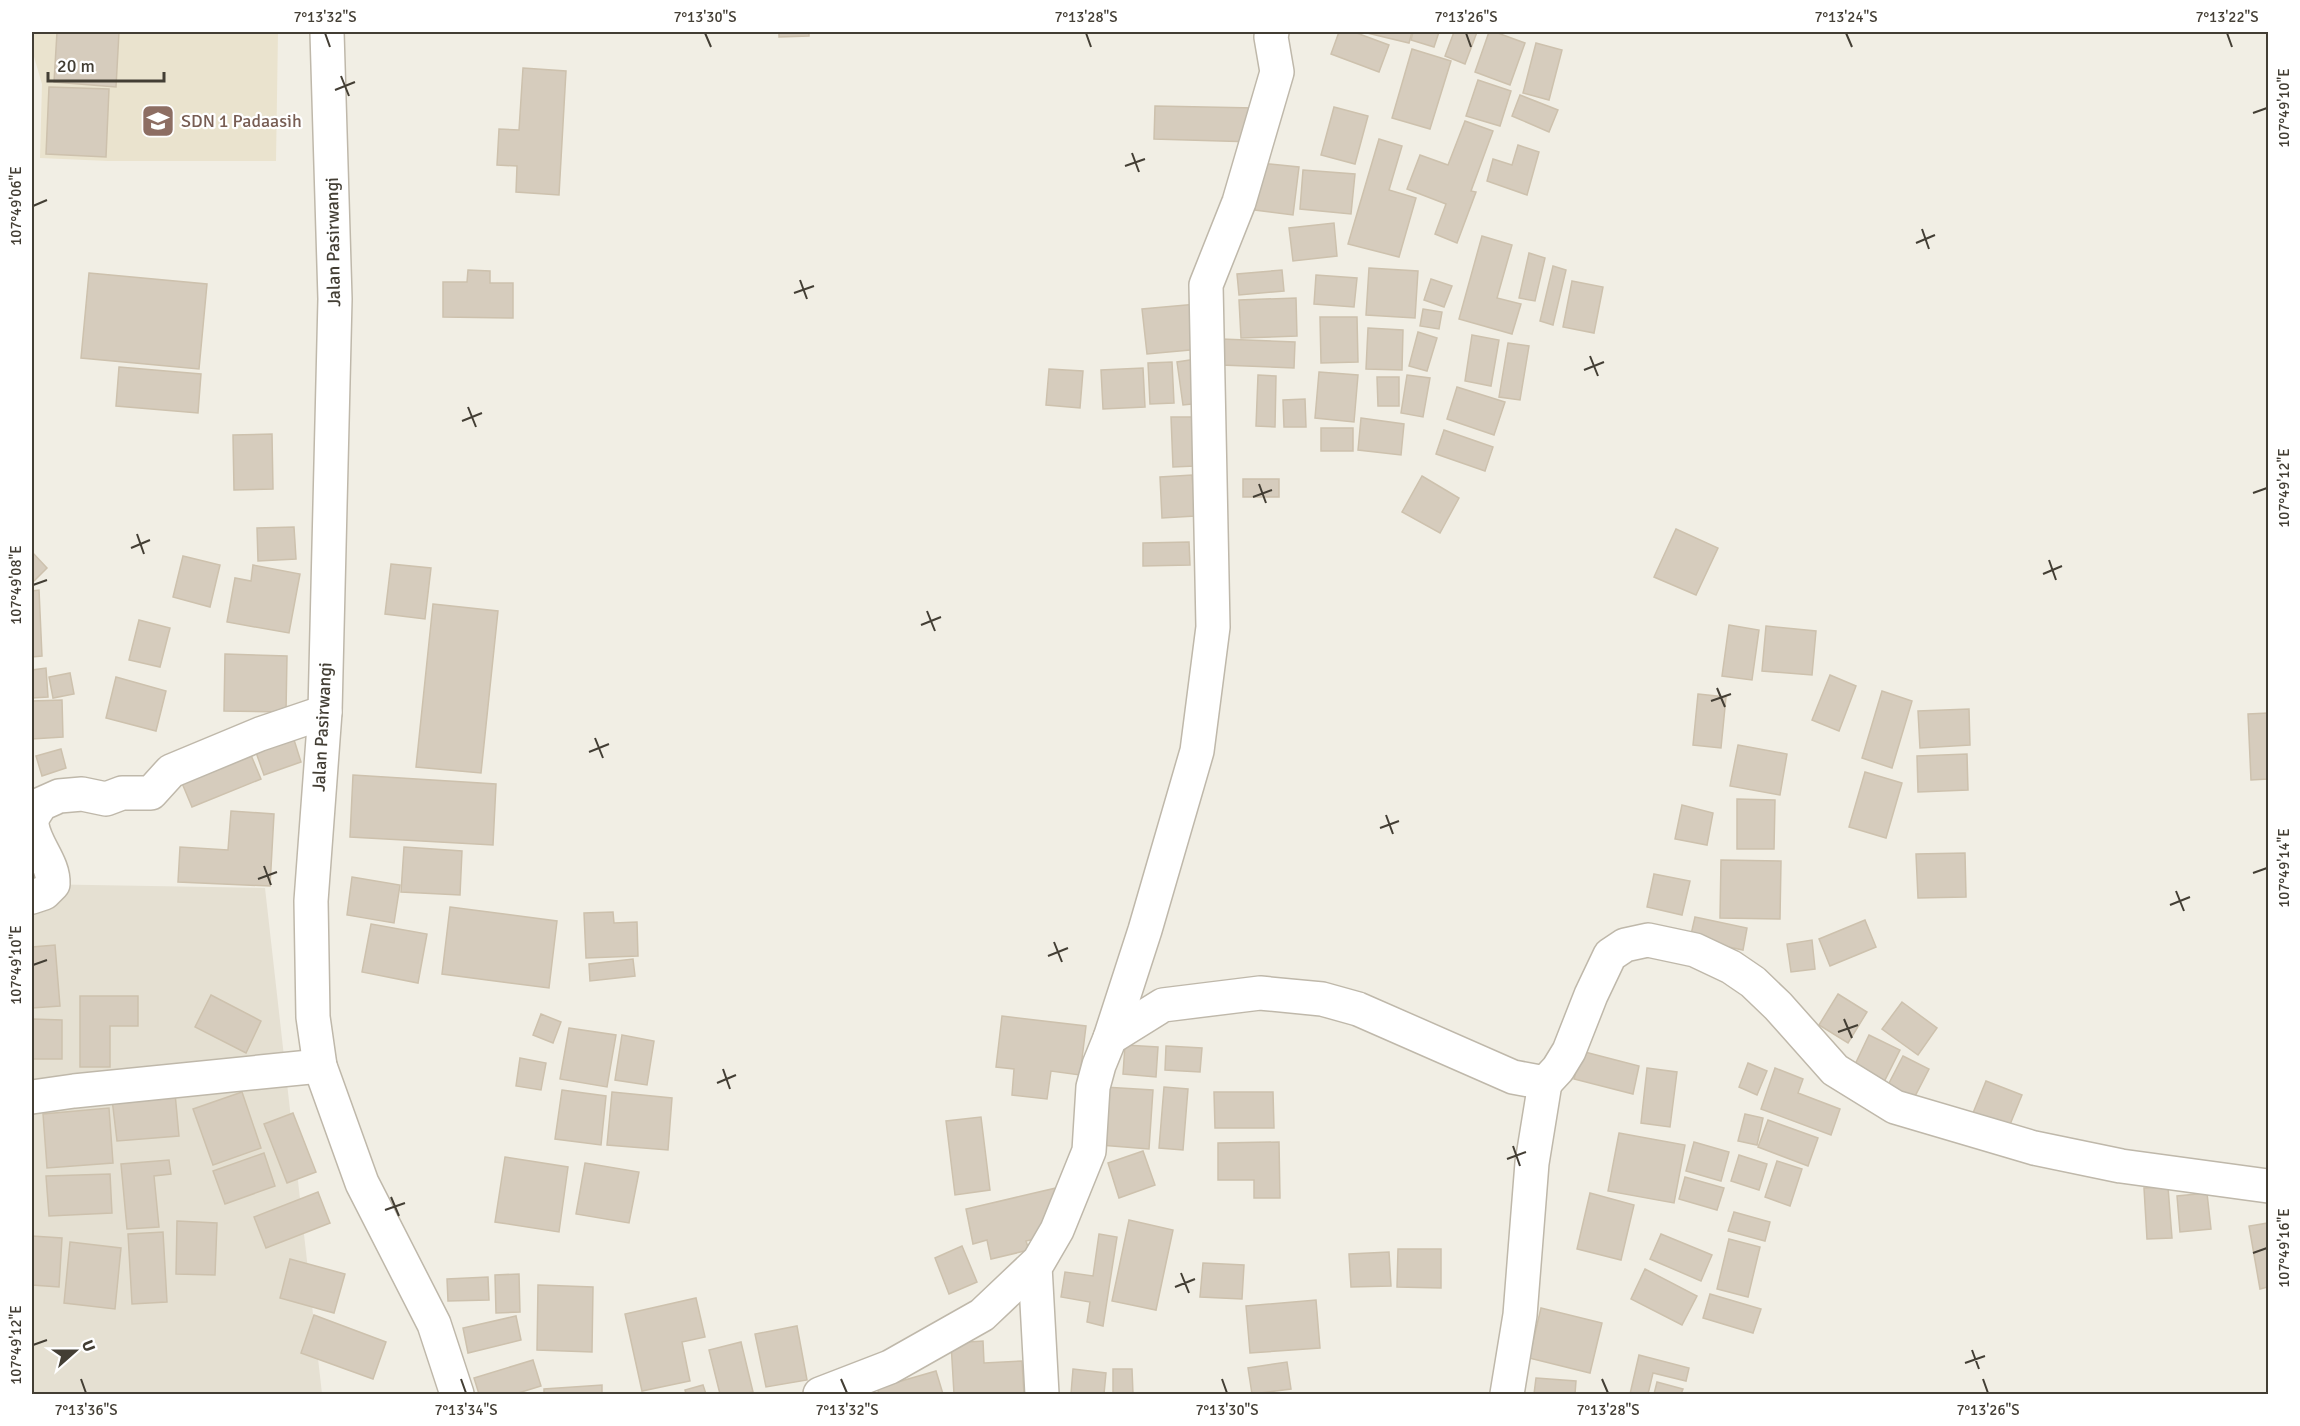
<svg xmlns="http://www.w3.org/2000/svg" width="2300" height="1426" font-family="Signika,sans-serif">
	<style>
		.residential { fill: #e5e0d2 }
		.education { fill: #eae3ce }
		.building { fill: #d6ccbd; stroke: #cdc1ad; stroke-width: 1.5 }
		.lines { fill: none; stroke-linecap: round; stroke-linejoin: round }
		.minor-casing { stroke: #bfb8aa; stroke-width: 36 }
		.tertiary-casing { stroke: #bfb8aa; stroke-width: 36 }
		.minor { stroke: #fff; stroke-width: 33 }
		.tertiary { stroke: #fff; stroke-width: 33 }
		.ticks { fill: none; stroke: #433e34; stroke-width: 2 }
		.labels { text-anchor: middle; stroke-width: 4.5; stroke-linejoin: round; paint-order: stroke }
		.education-label { font-size: 18px; fill: #785e54; stroke: #fff; text-anchor: start }
		.street-label { font-size: 18px; fill: #433e34; stroke: #fff }
		.neatline { fill: none; stroke: #433e34; stroke-width: 2 }
		.ticks-label { font-size: 15px; text-anchor: middle; fill: #433e34 }
	</style>
	<rect width="100%" height="100%" fill="#f1eee4"/>
	<!-- residential -->
	<path class="residential" d="M32 884 265 888 322 1394H32Z"/>
	<!-- education -->
	<path class="education" d="M32 32H278L276 161H108L40 158 42 84 32 50Z"/>
	<!-- building -->
	<g class="building">
		<path d="M57 32H119L116 87 54 82Z"/>
		<path d="M779 32H809V36L779 37Z"/>
		<path d="M1339 32H1354L1389 45 1379 72 1331 54Z"/>
		<path d="M1363 32H1412L1409 43Z"/>
		<path d="M1413 32H1439L1434 47 1411 40Z"/>
		<path d="M1454 32H1477L1465 64 1445 56Z"/>
		<path d="M1489 32H1495L1525 43 1510 85 1475 72Z"/>
		<path d="M1536 43 1562 50 1549 100 1523 93Z"/>
		<path d="M1412 49 1451 61 1430 129 1392 118Z"/>
		<path d="M523 68 566 71 559 195 516 192 517 166 497 165 499 129 519 130Z"/>
		<path d="M1478 80 1511 91 1500 126 1466 116Z"/>
		<path d="M49 87 109 89 106 157 46 154Z"/>
		<path d="M1520 95 1558 110 1549 132 1512 116Z"/>
		<path d="M1155 106 1255 108 1254 142 1154 139Z"/>
		<path d="M1334 107 1368 116 1355 164 1321 155Z"/>
		<path d="M1465 121 1493 131 1471 191 1476 192 1457 243 1435 234 1446 204 1407 189 1420 155 1448 165Z"/>
		<path d="M1379 139 1402 146 1389 190 1416 198 1399 257 1348 244Z"/>
		<path d="M1518 145 1539 152 1527 195 1487 181 1493 159 1512 165Z"/>
		<path d="M1260 163 1299 167 1293 215 1255 210Z"/>
		<path d="M1303 170 1355 174 1351 214 1300 209Z"/>
		<path d="M1334 223 1337 256 1293 261 1289 228Z"/>
		<path d="M1482 236 1512 245 1497 298 1521 304 1512 334 1459 319Z"/>
		<path d="M1529 253 1545 258 1535 301 1519 298Z"/>
		<path d="M1553 266 1566 270 1553 325 1540 321Z"/>
		<path d="M1369 268 1418 271 1415 318 1366 315Z"/>
		<path d="M468 270 490 271V283H513V318L443 317V282H467Z"/>
		<path d="M1282 270 1284 291 1239 295 1237 274Z"/>
		<path d="M89 273 207 284 199 369 81 358Z"/>
		<path d="M1316 275 1357 278 1354 307 1314 304Z"/>
		<path d="M1431 279 1452 286 1444 307 1424 300Z"/>
		<path d="M1572 281 1603 287 1594 333 1563 327Z"/>
		<path d="M1296 298 1297 336 1241 338 1239 300Z"/>
		<path d="M1197 304 1201 349 1147 354 1142 309Z"/>
		<path d="M1423 309 1442 312 1439 329 1420 326Z"/>
		<path d="M1320 317H1357L1358 362 1321 363Z"/>
		<path d="M1368 328 1403 330 1402 370 1366 369Z"/>
		<path d="M1418 332 1437 338 1427 371 1409 366Z"/>
		<path d="M1472 335 1499 340 1491 386 1465 381Z"/>
		<path d="M1221 339 1295 342 1294 368 1221 365Z"/>
		<path d="M1508 343 1529 346 1520 400 1499 397Z"/>
		<path d="M1196 359 1202 403 1183 405 1177 362Z"/>
		<path d="M1172 362 1174 403 1150 404 1148 363Z"/>
		<path d="M119 367 201 374 198 413 116 406Z"/>
		<path d="M1143 368 1145 407 1103 409 1101 370Z"/>
		<path d="M1049 369 1083 371 1080 408 1046 405Z"/>
		<path d="M1319 372 1358 375 1354 422 1315 418Z"/>
		<path d="M1258 375 1276 376 1275 427 1256 426Z"/>
		<path d="M1407 375 1430 378 1423 417 1401 413Z"/>
		<path d="M1377 377H1399V406H1378Z"/>
		<path d="M1457 387 1505 402 1494 435 1447 419Z"/>
		<path d="M1305 399 1306 427H1284L1283 400Z"/>
		<path d="M1171 417H1194L1195 466 1173 467Z"/>
		<path d="M1361 418 1404 424 1401 455 1358 450Z"/>
		<rect x="1321" y="428" width="32" height="23"/>
		<path d="M1444 430 1493 447 1485 471 1436 454Z"/>
		<path d="M272 434 273 489 234 490 233 435Z"/>
		<path d="M1192 475 1195 516 1162 518 1160 477Z"/>
		<path d="M1422 476 1459 498 1440 533 1402 512Z"/>
		<rect x="1243" y="479" width="36" height="18"/>
		<path d="M294 527 296 559 258 561 257 528Z"/>
		<path d="M1676 529 1718 548 1696 595 1654 577Z"/>
		<path d="M1189 542 1190 565 1143 566V543Z"/>
		<path d="M32 552 47 568 32 583Z"/>
		<path d="M183 556 220 565 210 607 173 597Z"/>
		<path d="M391 564 431 568 425 619 385 614Z"/>
		<path d="M253 565 300 574 289 633 227 622 235 578 251 581Z"/>
		<path d="M39 590 42 656 32 657V591Z"/>
		<path d="M433 604 498 611 481 773 416 767Z"/>
		<path d="M139 620 170 628 160 667 129 660Z"/>
		<path d="M1729 625 1759 630 1752 680 1722 676Z"/>
		<path d="M1766 626 1816 631 1812 675 1762 671Z"/>
		<path d="M225 654 287 656 286 712 224 711Z"/>
		<path d="M46 668 48 697 32 698V670Z"/>
		<path d="M70 673 74 694 53 698 49 677Z"/>
		<path d="M1830 675 1856 686 1839 731 1812 720Z"/>
		<path d="M116 677 166 691 156 731 106 718Z"/>
		<path d="M1882 691 1912 701 1892 768 1862 758Z"/>
		<path d="M1698 694 1726 697 1721 748 1693 745Z"/>
		<path d="M62 700 63 737 32 739V701Z"/>
		<path d="M1969 709 1970 745 1920 748 1918 711Z"/>
		<path d="M2268 713V779L2251 780 2248 714Z"/>
		<path d="M290 727 301 762 264 775 252 741Z"/>
		<path d="M1738 745 1787 754 1780 795 1730 786Z"/>
		<path d="M248 748 261 779 192 807 179 776Z"/>
		<path d="M61 749 66 768 42 776 36 756Z"/>
		<path d="M1967 754 1968 790 1918 792 1917 756Z"/>
		<path d="M1865 772 1902 783 1886 838 1849 827Z"/>
		<path d="M353 775 496 784 493 845 350 837Z"/>
		<path d="M1737 799 1775 800 1774 849H1737Z"/>
		<path d="M1682 805 1713 813 1707 845 1675 839Z"/>
		<path d="M231 811 274 814 270 886 178 882 180 847 228 850Z"/>
		<path d="M404 847 462 851 460 895 401 892Z"/>
		<path d="M1965 853 1966 897 1918 898 1916 854Z"/>
		<path d="M1721 860 1781 861 1780 919 1720 918Z"/>
		<path d="M1654 874 1690 881 1682 915 1647 907Z"/>
		<path d="M352 877 400 885 394 923 347 915Z"/>
		<path d="M450 907 557 921 549 988 442 974Z"/>
		<path d="M613 912 614 923 637 922 638 956 586 958 584 913Z"/>
		<path d="M1695 917 1747 928 1743 950 1690 939Z"/>
		<path d="M1865 920 1876 947 1830 966 1819 939Z"/>
		<path d="M371 924 427 934 418 983 362 972Z"/>
		<path d="M1812 940 1815 969 1791 972 1787 944Z"/>
		<path d="M55 945 60 1006 32 1008V947Z"/>
		<path d="M633 959 635 976 590 981 589 964Z"/>
		<path d="M1838 994 1867 1012 1848 1043 1819 1025Z"/>
		<path d="M211 995 261 1021 246 1053 195 1027Z"/>
		<path d="M80 996H138V1026H110V1067H80Z"/>
		<path d="M1902 1002 1937 1028 1918 1055 1882 1029Z"/>
		<path d="M541 1014 561 1022 553 1043 533 1035Z"/>
		<path d="M1002 1016 1086 1026 1080 1075 1051 1071 1047 1099 1012 1095 1014 1069 996 1067Z"/>
		<path d="M32 1019 62 1020V1059H32Z"/>
		<path d="M569 1028 616 1035 607 1087 560 1079Z"/>
		<path d="M622 1035 654 1041 647 1085 615 1080Z"/>
		<path d="M1869 1035 1900 1050 1881 1088 1851 1073Z"/>
		<path d="M1125 1045 1158 1047 1156 1077 1123 1074Z"/>
		<path d="M1166 1046 1202 1048 1200 1072 1165 1070Z"/>
		<path d="M1581 1051 1639 1066 1633 1094 1574 1079Z"/>
		<path d="M1903 1056 1929 1069 1911 1104 1885 1091Z"/>
		<path d="M520 1058 546 1063 541 1090 516 1086Z"/>
		<path d="M1748 1063 1767 1071 1757 1095 1739 1087Z"/>
		<path d="M1647 1068 1677 1072 1670 1127 1641 1123Z"/>
		<path d="M1775 1068 1803 1079 1798 1093 1840 1109 1831 1135 1761 1109Z"/>
		<path d="M1986 1081 2022 1095 2009 1127 1973 1113Z"/>
		<path d="M1104 1087 1153 1090 1149 1149 1100 1145Z"/>
		<path d="M1164 1087 1188 1089 1183 1150 1159 1148Z"/>
		<path d="M562 1090 606 1096 601 1145 555 1139Z"/>
		<path d="M242 1092 261 1148 213 1165 193 1109Z"/>
		<path d="M612 1092 672 1098 668 1150 607 1145Z"/>
		<path d="M1214 1092H1273L1274 1128H1215Z"/>
		<path d="M175 1093 179 1136 117 1141 112 1099Z"/>
		<path d="M109 1108 113 1163 47 1168 43 1114Z"/>
		<path d="M293 1113 316 1172 287 1183 264 1124Z"/>
		<path d="M1745 1114 1763 1118 1757 1145 1738 1141Z"/>
		<path d="M981 1117 990 1190 955 1195 946 1121Z"/>
		<path d="M1768 1120 1818 1138 1808 1166 1758 1147Z"/>
		<path d="M1619 1133 1685 1145 1674 1203 1608 1191Z"/>
		<path d="M1279 1142 1280 1198H1254V1180H1218V1143Z"/>
		<path d="M1694 1142 1729 1152 1721 1181 1686 1171Z"/>
		<path d="M1143 1151 1155 1185 1119 1198 1108 1163Z"/>
		<path d="M264 1153 275 1186 225 1204 213 1171Z"/>
		<path d="M1739 1155 1767 1164 1759 1190 1731 1181Z"/>
		<path d="M505 1157 568 1167 559 1232 495 1222Z"/>
		<path d="M169 1160 171 1174 154 1176 159 1227 127 1229 121 1164Z"/>
		<path d="M1777 1161 1802 1169 1790 1206 1765 1197Z"/>
		<path d="M585 1163 639 1172 629 1223 576 1214Z"/>
		<path d="M110 1174 112 1213 49 1216 46 1176Z"/>
		<path d="M1685 1177 1724 1188 1717 1210 1679 1199Z"/>
		<path d="M2168 1187 2172 1238 2147 1239 2144 1188Z"/>
		<path d="M1056 1188 1061 1209 1046 1212 1051 1235 1026 1241 1029 1250 991 1259 987 1240 973 1244 966 1209Z"/>
		<path d="M318 1192 330 1223 266 1248 254 1217Z"/>
		<path d="M1590 1193 1634 1205 1621 1260 1577 1249Z"/>
		<path d="M2207 1193 2211 1229 2180 1232 2177 1196Z"/>
		<path d="M1734 1212 1770 1222 1765 1241 1728 1231Z"/>
		<path d="M1129 1220 1173 1230 1156 1310 1112 1301Z"/>
		<path d="M177 1221 217 1223 215 1275 176 1274Z"/>
		<path d="M2268 1223V1287L2260 1289 2249 1226Z"/>
		<path d="M163 1232 167 1302 132 1304 128 1234Z"/>
		<path d="M1099 1234 1117 1237 1103 1326 1087 1322 1090 1302 1061 1297 1065 1272 1093 1276Z"/>
		<path d="M1661 1234 1712 1255 1701 1281 1650 1259Z"/>
		<path d="M32 1236 62 1238 59 1287 32 1285Z"/>
		<path d="M1729 1239 1760 1247 1748 1297 1717 1289Z"/>
		<path d="M70 1242 121 1248 115 1309 64 1303Z"/>
		<path d="M962 1246 977 1282 949 1294 935 1258Z"/>
		<path d="M1398 1249H1441V1288L1397 1287Z"/>
		<path d="M1389 1252 1391 1286 1351 1287 1349 1254Z"/>
		<path d="M290 1259 345 1274 334 1313 280 1298Z"/>
		<path d="M1203 1263 1244 1265 1242 1299 1200 1297Z"/>
		<path d="M1645 1269 1697 1296 1682 1325 1631 1299Z"/>
		<path d="M519 1274 520 1312 496 1313 495 1275Z"/>
		<path d="M488 1277 489 1300 448 1301 447 1279Z"/>
		<path d="M538 1285 593 1287 592 1352 537 1350Z"/>
		<path d="M1710 1294 1761 1309 1753 1333 1703 1318Z"/>
		<path d="M696 1298 705 1337 682 1342 690 1381 642 1391 625 1314Z"/>
		<path d="M1316 1300 1320 1348 1250 1353 1246 1306Z"/>
		<path d="M1541 1308 1602 1323 1590 1373 1529 1358Z"/>
		<path d="M314 1315 386 1342 373 1379 301 1353Z"/>
		<path d="M516 1316 521 1340 468 1353 463 1328Z"/>
		<path d="M797 1326 807 1380 766 1387 755 1334Z"/>
		<path d="M983 1341 984 1363 1022 1361 1024 1394H954L951 1343Z"/>
		<path d="M741 1342 753 1392 741 1394H720L709 1350Z"/>
		<path d="M1639 1355 1689 1368 1686 1381 1653 1373 1648 1394H1630Z"/>
		<path d="M533 1360 541 1386 515 1394H479L474 1378Z"/>
		<path d="M1287 1362 1291 1389 1252 1394 1248 1368Z"/>
		<path d="M1073 1369 1106 1373 1104 1394H1071Z"/>
		<path d="M1113 1369H1132L1133 1394H1113Z"/>
		<path d="M936 1371 943 1394H879L877 1388Z"/>
		<path d="M1536 1378 1576 1381 1575 1394H1534Z"/>
		<path d="M1657 1382 1683 1389 1681 1394H1654Z"/>
		<path d="M602 1385V1394H544V1389Z"/>
		<path d="M703 1385 706 1394H686L685 1390Z"/>
	</g>
	<g class="lines">
		<defs>
			<g id="minor">
				<path d="M32 818 41 804 59 796 82 794 106 799 122 793H151L171 771 260 734 325 712"/>
				<path d="M32 825C35 846 54 863 53 884L44 893 32 897"/>
				<path d="M1110 1038 1145 930 1197 751 1213 627 1206 285 1239 202 1277 72 1271 37 1272 32"/>
				<path d="M32 1097 74 1091 320 1066"/>
				<path d="M1035 1266 1042 1394"/>
				<path d="M820 1394 890 1367 982 1315 1039 1261 1057 1230 1089 1151 1093 1087 1099 1065 1110 1038 1163 1005 1260 993 1322 999 1358 1009 1513 1077 1545 1083 1558 1069 1569 1051 1591 995 1610 955 1625 945 1648 940 1695 950 1731 967 1753 982 1778 1006 1835 1070 1895 1107 2034 1148 2121 1166 2268 1186"/>
				<path d="M1507 1394 1520 1315 1532 1163 1545 1083"/>
			</g>
			<path id="tertiary" d="M327 32 335 299 325 712 311 901 313 1017 320 1066 362 1183 434 1324 457 1394"/>
		</defs>
		<!-- minor casing -->
		<use href="#minor" class="minor-casing"/>
		<!-- tertiary casing -->
		<use href="#tertiary" class="tertiary-casing"/>
		<!-- minor -->
		<use href="#minor" class="minor"/>
		<!-- tertiary -->
		<use href="#tertiary" class="tertiary"/>
	</g>
	<!-- ticks -->
	<path class="ticks" d="M325 33 330 47M705 33 711 47M1086 33 1091 47M1466 33 1471 47M1846 33 1852 47M2227 33 2232 47M341 76 349 96M335 90 355 82M2253 113 2267 108M1132 153 1139 172M1125 166 1145 159M33 206 47 200M1922 229 1929 249M1916 243 1935 235M800 280 807 299M794 293 814 286M1590 356 1598 376M1584 370 1604 362M468 407 476 427M462 421 482 413M1259 484 1266 503M2253 493 2267 488M1253 497 1272 490M137 534 144 554M131 548 150 540M2049 560 2056 580M2043 574 2062 566M33 585 47 580M927 611 935 631M921 625 941 617M1717 688 1725 707M1711 701 1731 694M595 738 603 758M589 752 609 744M1386 815 1393 834M1380 828 1399 821M264 866 271 885M2253 873 2267 868M258 879 277 872M2176 891 2184 911M2170 905 2190 897M1054 942 1062 962M1048 956 1068 948M33 965 47 960M1844 1019 1852 1038M1838 1032 1858 1025M723 1069 730 1089M717 1083 736 1075M1513 1146 1520 1166M1507 1159 1526 1152M391 1197 399 1216M385 1210 405 1203M2253 1253 2267 1248M1181 1273 1189 1293M1175 1287 1195 1279M33 1345 47 1340M1972 1350 1979 1369M1965 1363 1985 1356M81 1379 86 1393M461 1379 466 1393M841 1379 847 1393M1222 1379 1227 1393M1602 1379 1608 1393M1983 1379 1988 1393"/>
	<!-- icons -->
	<defs>
		<symbol id="school-square" viewBox="-11 -11 22 22"><rect x="-9" y="-9" width="18" height="18" rx="4" fill="#8d6e63" stroke="#fff"/><path d="M0-5L7-2L0 1L-7-2ZM-4 1L0 2.5L4 1V4Q0 6-4 4Z" fill="#fff"/></symbol>
	</defs>
	<g fill-rule="evenodd">
		<use href="#school-square" x="139" y="102" width="38" height="38"/>
	</g>
	<g class="labels">
		<!-- education labels -->
		<g class="education-label">
			<text x="181" y="127">SDN 1 Padaasih</text>
		</g>
		<!-- street labels -->
		<g class="street-label">
			<text transform="translate(333 242) rotate(-91)" y="6">Jalan Pasirwangi</text>
			<text transform="translate(322 727) rotate(-87)" y="6">Jalan Pasirwangi</text>
		</g>
	</g>
	<!-- border -->
	<rect width="2300" height="1426" fill="none" stroke="#ffffff" stroke-width="66"/>
	<!-- north arrow -->
	<g transform="translate(75 1351) rotate(69)" stroke="#ffffff" stroke-width="4.5" paint-order="stroke">
	<path d="M0-4.5L10 22L0 15L-10 22Z" fill="#433e34"/>
	<text y="-9" font-size="16" font-weight="bold" text-anchor="middle" fill="#433e34">U</text>
	</g>
	<!-- scale -->
	<path d="M48 72v9h116v-9" fill="none" stroke="#433e34" stroke-width="3"/>
	<text x="57" y="72" font-size="18" fill="#433e34" stroke="#ffffff" stroke-width="4.5" paint-order="stroke">20 m</text>
	<rect x="33" y="33" width="2234" height="1360" class="neatline"/>
	<g class="ticks-label">
		<text x="325" y="22">7°13'32"S</text>
		<text x="705" y="22">7°13'30"S</text>
		<text x="1086" y="22">7°13'28"S</text>
		<text x="1466" y="22">7°13'26"S</text>
		<text x="1846" y="22">7°13'24"S</text>
		<text x="2227" y="22">7°13'22"S</text>
		<text transform="translate(2284 108) rotate(-90)" y="5">107°49'10"E</text>
		<text transform="translate(16 206) rotate(-90)" y="5">107°49'06"E</text>
		<text transform="translate(2284 488) rotate(-90)" y="5">107°49'12"E</text>
		<text transform="translate(16 585) rotate(-90)" y="5">107°49'08"E</text>
		<text transform="translate(2284 868) rotate(-90)" y="5">107°49'14"E</text>
		<text transform="translate(16 965) rotate(-90)" y="5">107°49'10"E</text>
		<text transform="translate(2284 1248) rotate(-90)" y="5">107°49'16"E</text>
		<text transform="translate(16 1345) rotate(-90)" y="5">107°49'12"E</text>
		<text x="86" y="1415">7°13'36"S</text>
		<text x="466" y="1415">7°13'34"S</text>
		<text x="847" y="1415">7°13'32"S</text>
		<text x="1227" y="1415">7°13'30"S</text>
		<text x="1608" y="1415">7°13'28"S</text>
		<text x="1988" y="1415">7°13'26"S</text>
	</g>
</svg>
